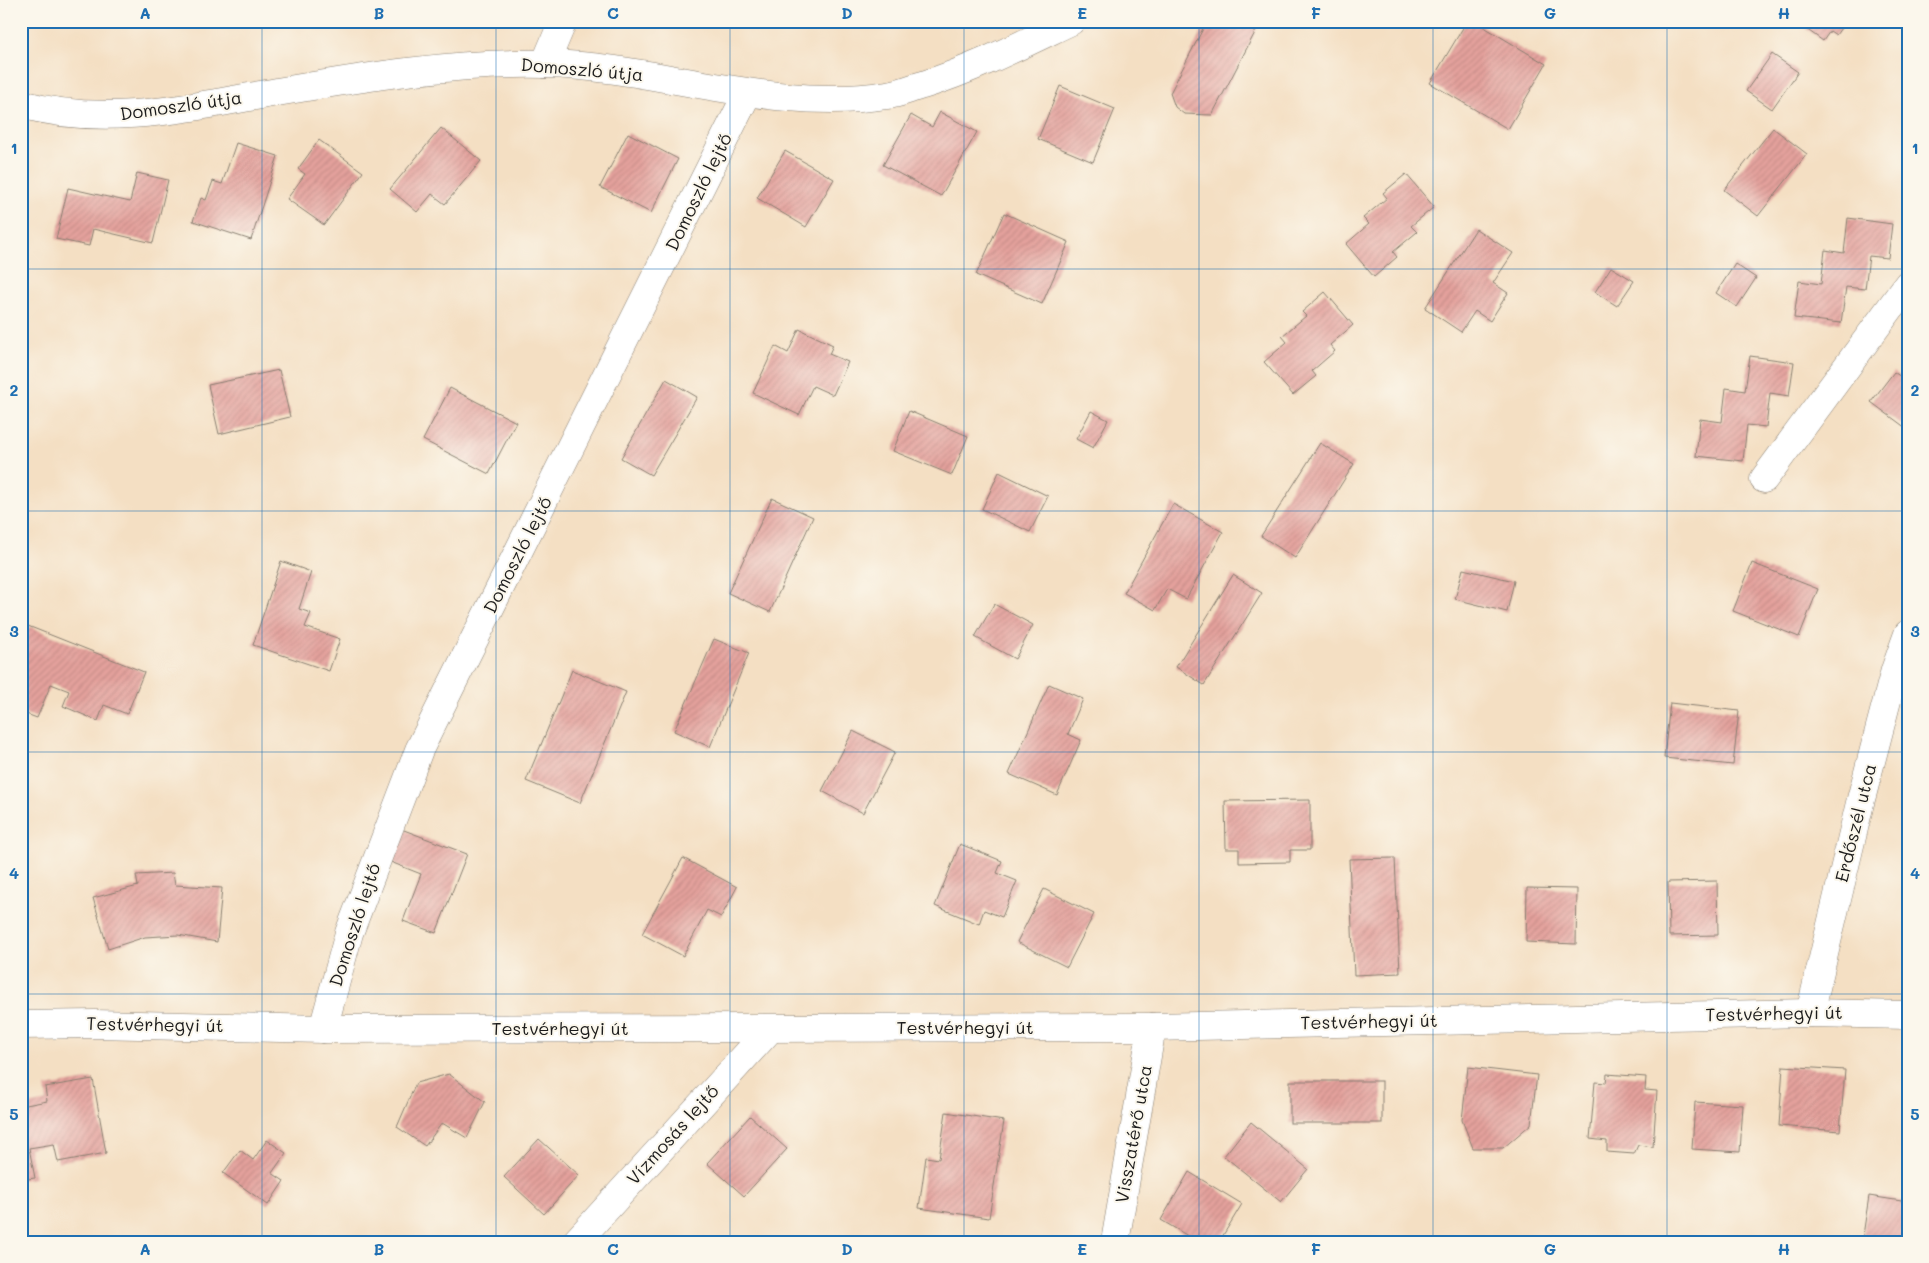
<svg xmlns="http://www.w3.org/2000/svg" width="1929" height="1263" font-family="Mali,sans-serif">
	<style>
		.building { fill: url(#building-hatch) }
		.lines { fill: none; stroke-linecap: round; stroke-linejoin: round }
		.minor-casing { stroke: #887e70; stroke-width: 29 }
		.tertiary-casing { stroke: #887e70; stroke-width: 29 }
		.minor { stroke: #fff; stroke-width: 28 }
		.tertiary { stroke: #fff; stroke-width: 28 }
		.grid { fill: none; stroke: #1f6fb2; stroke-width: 1; stroke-opacity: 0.55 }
		.labels { text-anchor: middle; stroke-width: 4; stroke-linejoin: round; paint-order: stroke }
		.street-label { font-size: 18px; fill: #1c1c1c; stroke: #fbf7ec }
		.neatline { fill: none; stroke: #1f6fb2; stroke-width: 2 }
		.grid-label { font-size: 16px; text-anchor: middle; font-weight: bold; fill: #1f6fb2 }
	</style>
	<defs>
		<pattern id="building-hatch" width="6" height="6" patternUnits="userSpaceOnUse" patternTransform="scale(1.25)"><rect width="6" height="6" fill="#e4a19c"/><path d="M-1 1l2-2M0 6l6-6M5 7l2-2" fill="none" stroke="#c38a86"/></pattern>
	</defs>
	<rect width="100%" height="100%" fill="#fbf7ec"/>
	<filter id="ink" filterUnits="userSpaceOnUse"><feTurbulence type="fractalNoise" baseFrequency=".02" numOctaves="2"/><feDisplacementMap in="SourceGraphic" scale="10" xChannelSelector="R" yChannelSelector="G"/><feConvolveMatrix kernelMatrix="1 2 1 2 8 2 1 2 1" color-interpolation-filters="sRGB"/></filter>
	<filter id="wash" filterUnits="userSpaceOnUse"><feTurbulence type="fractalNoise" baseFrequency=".0096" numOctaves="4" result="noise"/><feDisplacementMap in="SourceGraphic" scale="20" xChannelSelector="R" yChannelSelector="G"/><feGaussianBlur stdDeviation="1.12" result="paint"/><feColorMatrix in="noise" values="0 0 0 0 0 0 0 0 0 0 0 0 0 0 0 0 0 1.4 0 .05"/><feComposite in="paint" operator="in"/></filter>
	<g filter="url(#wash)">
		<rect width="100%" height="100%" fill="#f4dfc3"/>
		<g id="blocks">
			<!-- building -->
			<g class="building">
				<path d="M1207 21H1261L1212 115 1184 114 1175 107 1170 93Z"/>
				<path d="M1467 21H1474L1546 64 1508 129 1430 83Z"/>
				<path d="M1795 21H1846L1836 35 1830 31 1823 41Z"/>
				<path d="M1772 54 1798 72 1772 109 1746 91Z"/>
				<path d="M1060 86 1115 109 1093 162 1038 139Z"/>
				<path d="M940 112 977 132 941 196 883 165 911 115 932 127Z"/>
				<path d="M441 128 481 161 445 204 432 194 417 212 390 189Z"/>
				<path d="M1773 128 1807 154 1758 216 1724 190Z"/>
				<path d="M628 133 678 159 651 213 600 187Z"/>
				<path d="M319 140 363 172 324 225 287 199 305 174 298 169Z"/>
				<path d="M236 143 278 156 251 240 193 221 201 198 206 200 213 181 222 184Z"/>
				<path d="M21 144 26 145 22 159H21Z"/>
				<path d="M785 151 834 179 806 227 757 198Z"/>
				<path d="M137 173 168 180 153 243 93 229 89 246 56 239 68 188 130 202Z"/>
				<path d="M1406 174 1434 207 1411 226 1417 232 1393 252 1397 257 1374 277 1346 244 1369 224 1363 218 1387 198 1383 193Z"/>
				<path d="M1004 213 1069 242 1042 304 976 275Z"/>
				<path d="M1848 218 1892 224 1888 258 1869 256 1865 289 1846 287 1841 323 1794 318 1799 281 1821 284 1825 250 1844 253Z"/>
				<path d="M1476 229 1513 253 1493 283 1508 293 1490 321 1475 311 1461 332 1425 308Z"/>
				<path d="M1735 264 1756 278 1737 307 1716 293Z"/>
				<path d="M1611 267 1634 281 1617 306 1595 292Z"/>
				<path d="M1325 292 1353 325 1330 345 1335 351 1312 371 1316 376 1293 395 1264 362 1287 342 1282 336 1306 316 1302 312Z"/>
				<path d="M799 329 833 345 829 354 848 362 833 395 813 386 799 415 753 393 775 346 788 353Z"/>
				<path d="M1750 356 1794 362 1789 396 1770 393 1766 427 1747 425 1743 461 1696 456 1700 419 1722 422 1726 388 1745 391Z"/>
				<path d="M1908 369V426L1906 428 1871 402 1894 372 1901 377Z"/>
				<path d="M279 370 290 417 219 434 208 385Z"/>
				<path d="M666 379 697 397 651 475 621 458Z"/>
				<path d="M450 388 516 422 489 474 423 440Z"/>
				<path d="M909 411 968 436 952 475 893 451Z"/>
				<path d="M1091 411 1108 420 1093 448 1076 439Z"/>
				<path d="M1320 443 1354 464 1295 558 1261 536Z"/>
				<path d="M999 472 1048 496 1030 532 982 509Z"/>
				<path d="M772 498 813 517 770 612 728 593Z"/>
				<path d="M1173 504 1223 532 1186 599 1167 589 1155 610 1124 593Z"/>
				<path d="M281 561 311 572 299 609 311 613 305 627 340 639 329 671 253 645Z"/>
				<path d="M1752 563 1818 589 1799 637 1733 611Z"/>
				<path d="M1463 569 1514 581 1507 612 1455 599Z"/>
				<path d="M1233 575 1262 593 1204 685 1176 667Z"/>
				<path d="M994 604 1033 625 1015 659 975 637Z"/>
				<path d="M28 626 144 672 127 714 104 705 98 721 63 706 69 691 51 684 37 718 21 712V642Z"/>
				<path d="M714 639 749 653 710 747 674 731Z"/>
				<path d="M572 670 626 692 580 803 526 781Z"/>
				<path d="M1049 684 1083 699 1068 734 1081 740 1057 795 1009 774Z"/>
				<path d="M1670 703 1739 711 1733 765 1664 758Z"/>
				<path d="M853 731 895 752 863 813 822 791Z"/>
				<path d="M1310 800V850H1290V862L1239 863V849H1226L1225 801Z"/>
				<path d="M396 827 467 854 436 933 403 921 421 874 383 859Z"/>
				<path d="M960 844 1002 861 997 873 1017 881 1002 917 984 910 979 924 935 906Z"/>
				<path d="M683 858 737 887 721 917 707 910 683 956 642 934Z"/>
				<path d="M1395 858 1400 973 1354 975 1349 859Z"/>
				<path d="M173 873 175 885 222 888 217 942 178 935 145 937 108 949 93 898 138 886 136 875Z"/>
				<path d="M1717 881 1718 935 1669 936 1668 882Z"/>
				<path d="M1527 888 1577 889 1576 944 1526 942Z"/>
				<path d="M1044 889 1094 914 1067 967 1017 942Z"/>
				<path d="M1783 1066 1845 1070 1840 1131 1779 1126Z"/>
				<path d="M1468 1067 1537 1075 1531 1124 1503 1148H1473L1462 1120Z"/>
				<path d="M449 1074 485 1102 467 1138 442 1123 425 1146 397 1127 416 1083Z"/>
				<path d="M1607 1074 1646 1077 1645 1090 1657 1091 1653 1147 1638 1145 1634 1154 1607 1152V1141L1590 1139 1595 1082 1606 1083Z"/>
				<path d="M93 1079 106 1153 58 1162 54 1144 29 1148 35 1178 21 1180V1106L47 1101 45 1087Z"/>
				<rect x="1290" y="1081" width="92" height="42"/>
				<path d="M1695 1102 1743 1105 1740 1152 1692 1149Z"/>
				<path d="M946 1112 1004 1121 989 1218 919 1208 926 1157 939 1159Z"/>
				<path d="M750 1116 787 1149 744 1196 707 1163Z"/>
				<path d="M1251 1122 1308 1169 1281 1202 1224 1156Z"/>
				<path d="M539 1139 579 1175 544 1214 504 1177Z"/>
				<path d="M267 1140 286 1153 272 1173 284 1181 268 1205 223 1173 240 1150 253 1160Z"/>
				<path d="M1189 1172 1242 1204 1219 1242H1198L1161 1220Z"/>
				<path d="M1869 1196 1908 1202V1242H1862Z"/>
			</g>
		</g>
	</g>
	<g filter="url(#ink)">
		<use href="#blocks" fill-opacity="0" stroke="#887e70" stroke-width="1"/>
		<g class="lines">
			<defs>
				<g id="minor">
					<path d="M545 64 563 21"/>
					<path d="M21 104C106 128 192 107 277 92 365 77 454 62 545 64 659 66 771 113 887 95 899 94 911 88 923 85 974 69 1023 44 1071 21"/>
					<path d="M1764 479 1908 284"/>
					<path d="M1810 1013 1860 803 1895 670 1908 634"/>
					<path d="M323 1029 349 933 419 750 747 94"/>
					<path d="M576 1242 770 1029"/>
					<path d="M1115 1242 1152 1027"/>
				</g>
				<path id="tertiary" d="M21 1025 94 1024 323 1029 1152 1027 1810 1013 1908 1015"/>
			</defs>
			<!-- minor casing -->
			<use href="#minor" class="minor-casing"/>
			<!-- tertiary casing -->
			<use href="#tertiary" class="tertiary-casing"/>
			<!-- minor -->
			<use href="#minor" class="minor"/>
			<!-- tertiary -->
			<use href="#tertiary" class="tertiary"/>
		</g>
	</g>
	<!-- grid -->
	<path class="grid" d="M262 21V1242M496 21V1242M730 21V1242M964 21V1242M1199 21V1242M1433 21V1242M1667 21V1242M21 269H1908M21 511H1908M21 752H1908M21 994H1908"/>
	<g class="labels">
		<!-- street labels -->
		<g class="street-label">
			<text transform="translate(582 70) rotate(5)" y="6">Domoszló útja</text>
			<text transform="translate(181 106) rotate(-8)" y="6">Domoszló útja</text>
			<text transform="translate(699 192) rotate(-64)" y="6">Domoszló lejtő</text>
			<text transform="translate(518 555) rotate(-63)" y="6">Domoszló lejtő</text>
			<text transform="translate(1856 823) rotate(-76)" y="6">Erdőszél utca</text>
			<text transform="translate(355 925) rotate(-72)" y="6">Domoszló lejtő</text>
			<text transform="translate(1774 1014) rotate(-1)" y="6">Testvérhegyi út</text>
			<text transform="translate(1369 1022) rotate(-1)" y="6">Testvérhegyi út</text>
			<text transform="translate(155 1025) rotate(1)" y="6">Testvérhegyi út</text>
			<text x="965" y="1034">Testvérhegyi út</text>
			<text x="560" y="1035">Testvérhegyi út</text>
			<text transform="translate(1134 1134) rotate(-80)" y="6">Visszatérő utca</text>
			<text transform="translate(673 1135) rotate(-48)" y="6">Vízmosás lejtő</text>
		</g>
	</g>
	<!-- margin -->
	<rect width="1929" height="1263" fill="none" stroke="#fbf7ec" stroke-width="55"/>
	<rect x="28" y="28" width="1874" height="1208" class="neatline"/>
	<g class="grid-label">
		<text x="145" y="19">A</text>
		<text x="379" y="19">B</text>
		<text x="613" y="19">C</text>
		<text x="847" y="19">D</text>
		<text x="1082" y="19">E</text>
		<text x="1316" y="19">F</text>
		<text x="1550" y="19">G</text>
		<text x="1784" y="19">H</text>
		<text x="14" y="154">1</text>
		<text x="1915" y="154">1</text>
		<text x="14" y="396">2</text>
		<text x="1915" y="396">2</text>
		<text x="14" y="637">3</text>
		<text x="1915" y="637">3</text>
		<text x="14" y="879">4</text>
		<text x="1915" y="879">4</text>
		<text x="14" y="1120">5</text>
		<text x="1915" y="1120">5</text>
		<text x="145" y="1255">A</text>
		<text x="379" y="1255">B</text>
		<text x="613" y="1255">C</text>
		<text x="847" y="1255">D</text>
		<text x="1082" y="1255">E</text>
		<text x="1316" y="1255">F</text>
		<text x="1550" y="1255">G</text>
		<text x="1784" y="1255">H</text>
	</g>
</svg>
